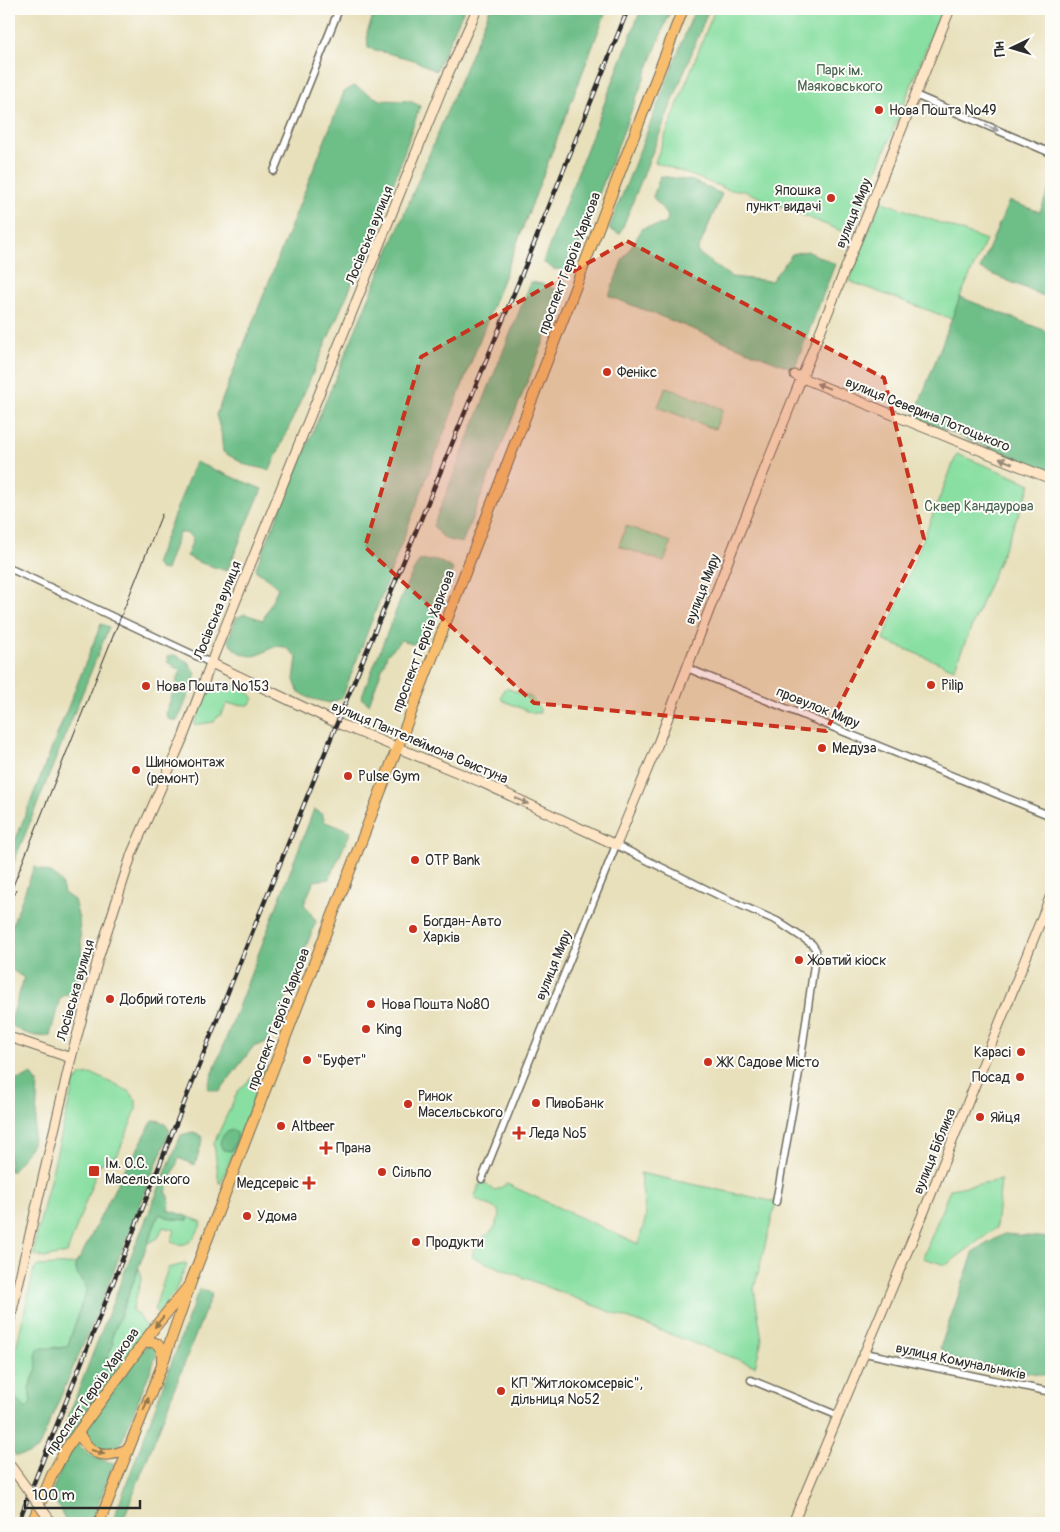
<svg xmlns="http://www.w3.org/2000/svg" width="1060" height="1532" font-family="Pangolin,sans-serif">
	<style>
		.green { fill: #89dfa2; stroke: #5a8566 }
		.forest { fill: #6ebe88; stroke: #4c745a }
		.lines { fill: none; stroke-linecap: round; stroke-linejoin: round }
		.street-casing { stroke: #6d6a5d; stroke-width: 9 }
		.secondary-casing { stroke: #6d6a5d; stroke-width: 11 }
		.primary-casing { stroke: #6d6a5d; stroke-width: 12 }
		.street { stroke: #fff; stroke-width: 6 }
		.secondary { stroke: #fde5c5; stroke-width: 9 }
		.primary { stroke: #f9be6d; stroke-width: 10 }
		.tram { stroke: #2b2b2b; stroke-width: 1 }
		.rail-casing { stroke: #2b2b2b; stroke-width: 4.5 }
		.rail { stroke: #fdfcf7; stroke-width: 2.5; stroke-dasharray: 8; stroke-linecap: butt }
		.secondary-bridge-casing { stroke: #6d6a5d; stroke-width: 11; stroke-linecap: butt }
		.secondary-bridge { stroke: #fde5c5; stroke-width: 9 }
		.oneway { fill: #a0a0a0 }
		.oneway2 { fill: #948878 }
		.oneway3 { fill: #92744c }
		.marked { fill: #c8321e; fill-opacity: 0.2; stroke: #c8321e; stroke-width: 4; stroke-dasharray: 10 6; stroke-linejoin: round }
		.poi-dot { fill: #c8321e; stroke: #fdfcf7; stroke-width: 2 }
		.labels { text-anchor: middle; stroke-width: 4; stroke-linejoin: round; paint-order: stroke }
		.park-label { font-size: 14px; fill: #47614f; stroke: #fdfcf7 }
		.poi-label { font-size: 14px; fill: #2b2b2b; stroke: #fdfcf7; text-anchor: start }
		.street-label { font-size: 14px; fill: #2b2b2b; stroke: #fdfcf7 }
	</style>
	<rect width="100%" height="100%" fill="#fdfcf7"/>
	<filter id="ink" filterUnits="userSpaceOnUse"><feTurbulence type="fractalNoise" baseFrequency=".02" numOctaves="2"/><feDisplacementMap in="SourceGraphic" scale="10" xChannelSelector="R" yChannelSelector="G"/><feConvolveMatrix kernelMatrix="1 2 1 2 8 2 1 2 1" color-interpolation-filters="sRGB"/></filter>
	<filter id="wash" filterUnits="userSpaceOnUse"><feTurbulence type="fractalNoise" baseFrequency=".0096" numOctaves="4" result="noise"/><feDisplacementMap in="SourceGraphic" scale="20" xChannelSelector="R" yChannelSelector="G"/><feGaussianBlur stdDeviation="1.12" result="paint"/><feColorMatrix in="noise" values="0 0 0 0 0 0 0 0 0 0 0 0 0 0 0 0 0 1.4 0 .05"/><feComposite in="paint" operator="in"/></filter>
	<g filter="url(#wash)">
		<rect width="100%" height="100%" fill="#e8e0bb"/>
		<!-- green -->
		<g class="green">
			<path d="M715 9H942L851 235 742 190H730L655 162Z"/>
			<path d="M881 201 986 240 960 297 952 319 849 281Z"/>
			<path d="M666 387 723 409 715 429 658 407Z"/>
			<path d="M957 454 1031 484 954 669 883 640Z"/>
			<path d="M626 526 671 542 664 562 619 546Z"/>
			<path d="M214 684C227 682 248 687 254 699L249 705 227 704 220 716H218L214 722 194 725 208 688Z"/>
			<path d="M506 688 531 697 540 709V713H532L502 700 501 697 504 689Z"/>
			<path d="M267 1063 221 1183H219L214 1143 238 1091Z"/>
			<path d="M93 1074 130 1092 136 1100V1110L118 1154 99 1165 67 1253 44 1258 34 1255 35 1242 74 1082 82 1075Z"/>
			<path d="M640 1173 776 1202 754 1289 762 1340 755 1366 608 1311 472 1257 475 1244 493 1230 500 1216 498 1210 474 1198 482 1179 494 1191 507 1184 638 1244 646 1217Z"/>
			<path d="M1001 1180 996 1228 946 1265 923 1258 950 1189Z"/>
			<path d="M159 1214 173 1219 188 1220 189 1217 202 1222C196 1236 190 1250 171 1242L175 1230 163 1227 158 1238 148 1243Z"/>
			<path d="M75 1264 77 1274 87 1288 68 1345 61 1348 54 1347 37 1369 31 1382 29 1388 31 1403 26 1410 16 1398 13 1399 9 1403V1379L34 1270 38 1266Z"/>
			<path d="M184 1264H187L175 1291 158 1313 154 1310 168 1268Z"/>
			<path d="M139 1268 142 1277 132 1310 139 1315 147 1329 116 1372 105 1363 113 1345 112 1337Z"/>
		</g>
		<!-- forest -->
		<g class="forest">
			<path d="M376 9H464L436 71 414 60 368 48 367 32Z"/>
			<path d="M490 9H607L342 698 330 703 309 698 298 691 294 680 297 657C271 629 267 666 241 653 234 650 232 647 228 640L236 618 245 614 263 620 278 588 267 578 255 570Z"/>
			<path d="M641 9H671L569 271 554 269 543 262Z"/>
			<path d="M695 9H709L620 234 609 229Z"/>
			<path d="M354 86 380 100 410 101 420 106 384 211 270 470 246 465 223 452 221 432 216 415 344 92Z"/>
			<path d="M660 176 693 181 722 194 697 252 731 277 771 281 792 254 807 251 835 264 794 369 609 296 622 261 643 228 666 224 668 216 653 197Z"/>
			<path d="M1051 184V299L980 269 1009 201 1040 212Z"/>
			<path d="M531 282 547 285 563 294 462 543 445 539 433 526Z"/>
			<path d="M960 297 1051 333V474L914 417Z"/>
			<path d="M195 462 262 489 227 571 198 562 187 556 193 539 187 533H179L166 570 160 569 155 564Z"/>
			<path d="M437 560 453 569 427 639 412 644 401 640 387 655 369 704 361 698 408 581 419 561Z"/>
			<path d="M101 624 109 627 9 874V856Z"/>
			<path d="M175 655 188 662 196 674 182 711 177 721 168 719 166 713 180 671 167 662 168 656Z"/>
			<path d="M314 809 322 814 325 822 351 831 329 879 314 881 304 904 316 921 270 1041 253 1047 219 1092 207 1088Z"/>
			<path d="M34 867C51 874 60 873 64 893L74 900 79 919 83 968 73 991 60 998 50 1036C38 1038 18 1033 10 1023L24 978 9 968V934Z"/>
			<path d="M31 1074 38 1083 36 1119 32 1144 13 1171H9V1091L16 1080 24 1078Z"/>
			<path d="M153 1120C162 1120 166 1124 170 1131L93 1322 38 1449 29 1454 16 1456 9 1446V1403L13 1399 16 1398 26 1409 31 1403 29 1388 37 1369 36 1355 39 1348H61L68 1345 87 1288 77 1274 75 1264 81 1256 124 1170 137 1150Z"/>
			<path d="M232 1130 237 1133V1139L231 1151 223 1150 220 1144C221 1136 224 1133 232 1130Z"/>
			<path d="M193 1132 198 1134 203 1138 195 1165 179 1158 166 1192 170 1202 168 1210 189 1217 188 1220 173 1219 159 1214 112 1337 113 1345 105 1362 116 1372 62 1448 55 1455 54 1453 130 1258 181 1135Z"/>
			<path d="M1004 1234 1051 1238V1376L955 1360 940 1348 974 1251Z"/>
			<path d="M199 1289 212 1293 122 1523H112Z"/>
			<path d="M146 1346H155L157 1354 120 1446C105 1457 90 1444 85 1429Z"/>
			<path d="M76 1442C87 1455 98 1460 114 1463L91 1523H67L59 1507 50 1496 65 1459Z"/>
		</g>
	</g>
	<g filter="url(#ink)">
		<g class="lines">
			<defs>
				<g id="street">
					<path d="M915 95 1051 153"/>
					<path d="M274 171 339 9"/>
					<path d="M9 568 211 663"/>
					<path d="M687 668 1051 816"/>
					<path d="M482 1179 616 845 720 896 777 921 812 944 816 950 798 1079 776 1202"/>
					<path d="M865 1353 1051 1392"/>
					<path d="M751 1380 839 1416"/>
				</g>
				<g id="secondary">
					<path d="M795 375 1051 479"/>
					<path d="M211 663 337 723 481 782 616 845 657 746 733 548 950 9"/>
					<path d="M9 1037 71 1058"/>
					<path d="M9 1324 71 1058 98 959 132 853 182 740 214 655 445 81 477 9"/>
					<path d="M793 1523 923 1214 1051 895"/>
				</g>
				<g id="primary">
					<path d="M143 1343C158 1339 163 1347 162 1362"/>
					<path d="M78 1432C91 1456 103 1460 128 1449"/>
					<path d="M32 1523 52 1475 66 1449 155 1327 186 1289"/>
					<path d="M99 1523 161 1368 192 1279 683 9"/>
				</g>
			</defs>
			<!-- street casing -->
			<use href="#street" class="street-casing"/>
			<!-- secondary casing -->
			<use href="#secondary" class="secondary-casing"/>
			<!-- primary casing -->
			<use href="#primary" class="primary-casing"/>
			<!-- street -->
			<use href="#street" class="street"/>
			<!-- secondary -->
			<use href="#secondary" class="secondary"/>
			<!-- primary -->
			<use href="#primary" class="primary"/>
			<!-- tram -->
			<g class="tram">
				<path d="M9 896 162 514"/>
				<path d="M9 909 16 890"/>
			</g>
			<defs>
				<path id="rail" d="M18 1523 230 987 337 723 526 264 628 9"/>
			</defs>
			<!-- rail casing -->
			<use href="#rail" class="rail-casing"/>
			<!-- rail -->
			<use href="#rail" class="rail"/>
			<defs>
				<path id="secondary-bridge" d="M9 1464 52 1523"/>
			</defs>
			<!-- secondary-bridge casing -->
			<use href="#secondary-bridge" class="secondary-bridge-casing"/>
			<!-- secondary-bridge -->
			<use href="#secondary-bridge" class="secondary-bridge"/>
		</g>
		<!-- one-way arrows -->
		<defs><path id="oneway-solid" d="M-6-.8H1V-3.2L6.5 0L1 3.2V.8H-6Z" transform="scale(1.25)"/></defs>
		<use class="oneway" href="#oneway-solid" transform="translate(992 128) rotate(23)"/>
		<g class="oneway2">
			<use href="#oneway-solid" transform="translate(823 386) rotate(-158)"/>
			<use href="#oneway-solid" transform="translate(1006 461) rotate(-158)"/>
			<use href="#oneway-solid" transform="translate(522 801) rotate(25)"/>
		</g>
		<g class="oneway3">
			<use href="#oneway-solid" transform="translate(159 1322) rotate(129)"/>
			<use href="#oneway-solid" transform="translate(146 1404) rotate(-68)"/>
			<use href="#oneway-solid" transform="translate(98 1452) rotate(18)"/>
		</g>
	</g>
	<!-- marked area -->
	<path class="marked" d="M627 241 884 378 924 539 826 731 534 703 365 547 421 357Z"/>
	<!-- markers -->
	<g class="poi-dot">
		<circle cx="879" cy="110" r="5"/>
		<circle cx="831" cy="198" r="5"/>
		<circle cx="607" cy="372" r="5"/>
		<circle cx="931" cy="685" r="5"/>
		<circle cx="146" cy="686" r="5"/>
		<circle cx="822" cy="748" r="5"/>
		<circle cx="136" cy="770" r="5"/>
		<circle cx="348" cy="776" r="5"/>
		<circle cx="415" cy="860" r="5"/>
		<circle cx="413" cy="929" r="5"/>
		<circle cx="799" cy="960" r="5"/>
		<circle cx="110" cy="999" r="5"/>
		<circle cx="371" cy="1004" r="5"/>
		<circle cx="366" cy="1029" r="5"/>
		<circle cx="1021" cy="1052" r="5"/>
		<circle cx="307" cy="1060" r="5"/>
		<circle cx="708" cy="1062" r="5"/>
		<circle cx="1020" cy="1077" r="5"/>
		<circle cx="536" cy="1103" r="5"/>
		<circle cx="408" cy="1104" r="5"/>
		<circle cx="980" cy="1117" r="5"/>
		<circle cx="281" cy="1126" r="5"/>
		<path d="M516.5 1125.5h5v5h5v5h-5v5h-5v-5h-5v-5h5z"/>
		<path d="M323.5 1140.5h5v5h5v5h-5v5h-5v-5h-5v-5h5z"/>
		<rect x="88" y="1165" width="12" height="12" rx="2.5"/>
		<circle cx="382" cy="1172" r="5"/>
		<path d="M306.5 1175.5h5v5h5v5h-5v5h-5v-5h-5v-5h5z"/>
		<circle cx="247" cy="1216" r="5"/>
		<circle cx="416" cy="1242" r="5"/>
		<circle cx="501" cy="1391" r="5"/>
	</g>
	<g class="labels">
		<!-- park labels -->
		<g class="park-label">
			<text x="840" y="75">Парк ім.<tspan x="840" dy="16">Маяковського</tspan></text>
			<text x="979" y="511">Сквер Кандаурова</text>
		</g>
		<!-- poi labels -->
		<g class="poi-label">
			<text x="889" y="115">Нова Пошта №49</text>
			<text x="821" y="195" text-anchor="end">Япошка<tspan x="821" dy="16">пункт видачі</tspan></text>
			<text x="617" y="377">Фенікс</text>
			<text x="941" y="690">Pilip</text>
			<text x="156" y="691">Нова Пошта №153</text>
			<text x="832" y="753">Медуза</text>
			<text x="146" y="767">Шиномонтаж<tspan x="146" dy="16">(ремонт)</tspan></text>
			<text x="358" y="781">Pulse Gym</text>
			<text x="425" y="865">OTP Bank</text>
			<text x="423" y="926">Богдан-Авто<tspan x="423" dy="16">Харків</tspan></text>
			<text x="809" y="965">Жовтий кіоск</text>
			<text x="120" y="1004">Добрий готель</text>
			<text x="381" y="1009">Нова Пошта №80</text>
			<text x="376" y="1034">King</text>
			<text x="1011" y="1057" text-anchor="end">Карасі</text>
			<text x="317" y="1065">"Буфет"</text>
			<text x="718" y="1067">ЖК Садове Місто</text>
			<text x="1010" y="1082" text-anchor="end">Посад</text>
			<text x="418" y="1101">Ринок<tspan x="418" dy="16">Масельського</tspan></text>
			<text x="546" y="1108">ПивоБанк</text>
			<text x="990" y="1122">Яйця</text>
			<text x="291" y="1131">Altbeer</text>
			<text x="529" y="1138">Леда №5</text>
			<text x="336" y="1153">Прана</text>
			<text x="105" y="1168">Ім. О.С.<tspan x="105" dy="16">Масельського</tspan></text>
			<text x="392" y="1177">Сільпо</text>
			<text x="299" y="1188" text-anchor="end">Медсервіс</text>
			<text x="257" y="1221">Удома</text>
			<text x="426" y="1247">Продукти</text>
			<text x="511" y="1388">КП "Житлокомсервіс",<tspan x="511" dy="16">дільниця №52</tspan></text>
		</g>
		<!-- street labels -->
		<g class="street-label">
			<text transform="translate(853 213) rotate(-68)" y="5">вулиця Миру</text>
			<text transform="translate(369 235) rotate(-68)" y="5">Лосівська вулиця</text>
			<text transform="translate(569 263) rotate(-69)" y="5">проспект Героїв Харкова</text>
			<text transform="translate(928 414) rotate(22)" y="5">вулиця Северина Потоцького</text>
			<text transform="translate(702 589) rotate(-69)" y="5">вулиця Миру</text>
			<text transform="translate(217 610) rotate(-68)" y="5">Лосівська вулиця</text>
			<text transform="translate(423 641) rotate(-69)" y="5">проспект Героїв Харкова</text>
			<text transform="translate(818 707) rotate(22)" y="5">провулок Миру</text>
			<text transform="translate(420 742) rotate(23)" y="5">вулиця Пантелеймона Свистуна</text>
			<text transform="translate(553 965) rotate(-68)" y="5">вулиця Миру</text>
			<text transform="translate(75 990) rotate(-74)" y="5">Лосівська вулиця</text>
			<text transform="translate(278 1019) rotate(-69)" y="5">проспект Героїв Харкова</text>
			<text transform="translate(934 1151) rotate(-68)" y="5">вулиця Біблика</text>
			<text transform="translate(961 1361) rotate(12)" y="5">вулиця Комунальників</text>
			<text transform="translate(92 1391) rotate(-55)" y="5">проспект Героїв Харкова</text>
		</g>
	</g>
	<!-- margin -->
	<rect width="1060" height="1532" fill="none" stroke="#fdfcf7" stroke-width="30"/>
	<!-- north arrow -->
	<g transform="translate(1012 48) rotate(265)" stroke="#fdfcf7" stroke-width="4" paint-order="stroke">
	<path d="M0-4L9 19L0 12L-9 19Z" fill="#2b2b2b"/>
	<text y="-8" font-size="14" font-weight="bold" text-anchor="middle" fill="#2b2b2b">Пн</text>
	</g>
	<!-- scale -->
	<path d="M25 1500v8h115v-8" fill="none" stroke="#2b2b2b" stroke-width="2.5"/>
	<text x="32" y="1500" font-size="15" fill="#2b2b2b" stroke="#fdfcf7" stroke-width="4" paint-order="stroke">100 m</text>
</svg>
